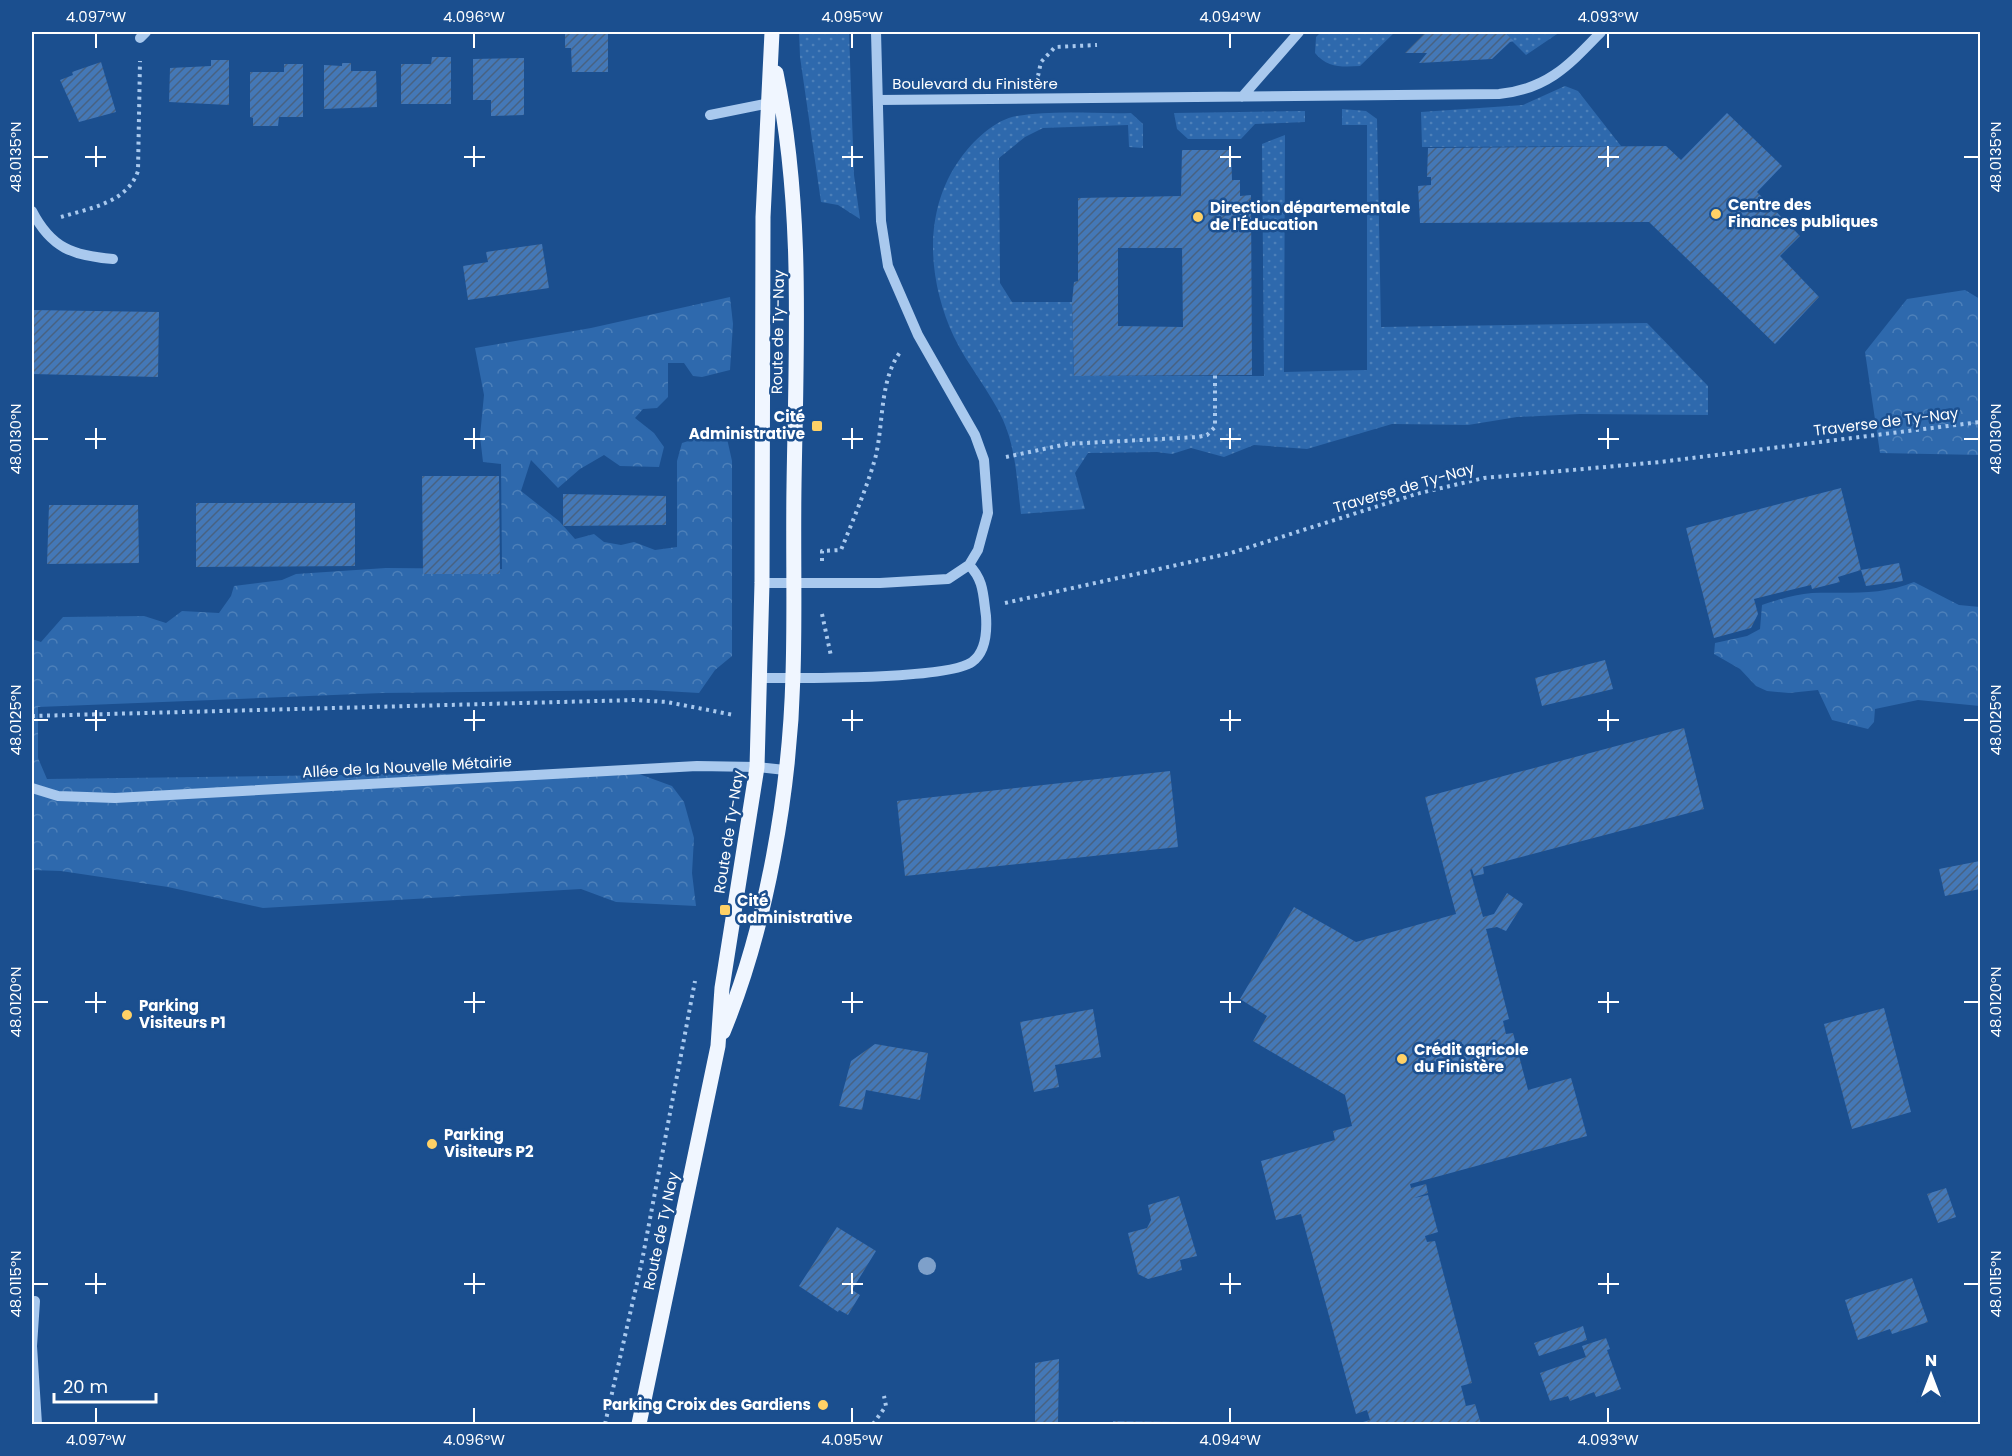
<svg xmlns="http://www.w3.org/2000/svg" width="2012" height="1456" font-family="Poppins,sans-serif">
	<defs>
		<pattern id="green-dots" width="8" height="8" patternUnits="userSpaceOnUse" patternTransform="scale(1.5)"><rect width="8" height="8" fill="#2e69ad"/><path d="M2 2h.1M6 6h.1" fill="none" stroke="#4d80b9" stroke-width="1.8" stroke-linecap="round"/></pattern>
		<pattern id="forest-crowns" width="20" height="18" patternUnits="userSpaceOnUse" patternTransform="scale(1.5)"><rect width="20" height="18" fill="#2e69ad"/><path d="M2 6a3 3 0 1 1 6 0M12 15a3 3 0 1 1 6 0" fill="none" stroke="#4d80b9"/></pattern>
		<pattern id="building-hatch" width="6" height="6" patternUnits="userSpaceOnUse" patternTransform="scale(1.5)"><rect width="6" height="6" fill="#4478b7"/><path d="M-1 1l2-2M0 6l6-6M5 7l2-2" fill="none" stroke="#486282"/></pattern>
	</defs>
	<rect width="100%" height="100%" fill="#1b4f8f"/>
	<path fill="url(#green-dots)" d="M799 32H849L854 175 860 219 838 205 821 202 800 57Z
		M1321 32H1395L1360 66C1342 67 1327 68 1315 53L1316 37Z
		M1503 32H1560L1526 55Z
		M1565 86 1578 91 1621 146 1422 147 1421 112 1523 105Z
		M1342 109 1366 111 1377 119 1381 327 1647 323 1708 386V415L1580 414 1517 417 1468 425 1392 424 1307 449 1254 445 1224 457 1191 448 1172 454 1157 452 1088 453 1075 473 1085 509 1021 514C1017 482 1016 449 1003 420 990 391 968 366 954 337 928 281 922 212 960 159 972 142 995 119 1017 116 1053 110 1094 114 1131 113L1143 124V148L1129 147 1128 125 1043 128 1025 137 999 158 1000 283 1012 302H1072L1074 376H1264L1262 144 1285 135 1284 372 1367 370V125H1342Z
		M1305 111V122L1255 124 1241 139H1188L1177 129 1174 113Z"/>
	<path fill="url(#forest-crowns)" d="M1965 290 1980 299V455L1880 453 1865 352 1907 299Z
		M730 297 733 324 730 370 702 377 693 376 684 363H668V397L657 408 643 409 635 418 654 433 664 447 659 467 620 466 604 455 580 469 558 488 531 460 521 491 559 521 575 539 594 534 604 542 621 545 634 542 655 550 677 547V461L682 443 707 435 726 434 732 461V656L715 670 699 693 648 690 382 693 38 707V758L47 779 631 771 672 786 684 802 694 838 692 873 696 906 616 902 581 889 263 908 168 887 61 871 32 870V639L41 642 63 617 144 616 166 623 182 611 219 613 231 596 234 586 282 580 296 574 386 568 502 569 501 464 483 462 480 436 484 395 475 348 591 328Z
		M1914 582 1959 605 1980 607V706L1918 700 1875 709 1874 722 1868 729 1832 720 1818 690 1789 693 1767 691 1756 686 1740 669 1714 654 1715 643 1747 636 1760 629 1762 605C1777 600 1796 594 1812 593 1847 592 1881 596 1914 582Z"/>
	<path fill="url(#building-hatch)" fill-rule="evenodd" d="M565 32H608V72H572L571 48H565Z
		M1426 32H1504L1514 41 1510 42 1492 59 1419 63 1427 53H1405Z
		M432 57H451V104H401V64H431Z
		M524 58V115L491 116V100H473V59Z
		M211 60H229V105L169 102 170 68 211 66Z
		M101 62 116 112 79 122 60 80 73 75 72 72Z
		M342 63H351V71H376L377 107 324 109V65L342 66Z
		M284 64H303V117H279L278 126H253V118L250 117V72H284Z
		M1727 113 1782 166 1757 192 1800 236 1780 256 1819 297 1775 344 1649 222 1420 223 1418 186 1431 185V177H1427L1428 148 1666 146 1681 160Z
		M1182 150H1231L1232 180H1240V196L1251 195 1252 375 1074 376 1072 302 1074 282 1078 281V198L1181 196ZM1118 248H1182L1183 327 1118 326Z
		M542 244 549 288 468 300 463 266 488 262 486 252Z
		M32 310 159 312 158 377 32 374Z
		M422 476H499L500 574H423Z
		M1841 488 1861 570 1838 577 1840 582 1812 589 1811 585 1754 599 1758 614 1751 628 1714 638 1686 528Z
		M563 494 666 496V525L563 526Z
		M196 503H355V566L196 567Z
		M49 505H138L139 563 47 564Z
		M1899 563 1903 581 1866 586 1861 570Z
		M1605 660 1613 689 1542 706 1535 678Z
		M1684 728 1704 809 1483 867 1484 874 1474 876 1472 869 1470 870 1483 917 1494 914 1507 893 1523 904 1506 931 1497 927 1486 929 1509 1019 1503 1021 1506 1034 1513 1033 1528 1090 1571 1078 1587 1136 1410 1184 1411 1188 1426 1184 1428 1193 1414 1198 1428 1195 1438 1232 1425 1236 1427 1242 1435 1241 1472 1383 1461 1386 1466 1406 1475 1404 1481 1424H1356L1370 1420 1367 1410 1356 1414 1301 1214 1276 1220 1261 1161 1335 1140 1333 1131 1352 1126 1345 1095 1253 1041 1267 1016 1240 999 1294 907 1356 942 1456 914 1425 797Z
		M1170 771 1178 847 905 876 897 801Z
		M1980 861V889L1945 896 1939 869Z
		M1884 1008 1911 1112 1852 1129 1824 1024Z
		M1093 1009 1101 1057 1055 1065 1059 1087 1034 1092 1020 1022Z
		M875 1044 928 1053 920 1100 866 1090 862 1110 839 1106 851 1061Z
		M1946 1188 1956 1217 1938 1223 1927 1194Z
		M1179 1196 1197 1256 1180 1260 1182 1270 1148 1279 1138 1274 1128 1233 1147 1228 1151 1220 1148 1205Z
		M837 1227 876 1251 852 1290 860 1295 848 1315 839 1310 838 1312 799 1286Z
		M1912 1278 1928 1322 1892 1334 1890 1329 1858 1340 1845 1300Z
		M1583 1326 1587 1340 1539 1356 1534 1343Z
		M1606 1338 1610 1349 1607 1350 1621 1389 1596 1397 1594 1392 1570 1401 1568 1396 1550 1401 1540 1373 1586 1357 1582 1346Z
		M1059 1359 1058 1424H1035V1363Z
		M1113 1421 1184 1422V1424H1113Z"/>
	<g fill="none" stroke-linecap="round" stroke-linejoin="round">
		<path stroke="#a9c9ee" stroke-width="4" stroke-dasharray="3 4.5" stroke-linecap="butt" d="M1038 76 1041 62 1055 47 1097 45
			M61 217C90 208 127 203 138 171L140 61
			M1006 457 1067 444 1198 437 1207 435 1215 427V375
			M822 561V551L841 550C853 520 866 490 875 459 884 425 879 379 901 351
			M1005 603 1231 553 1416 494 1484 478 1660 462 1980 422
			M822 614 831 656
			M32 716 636 700 667 702 734 715
			M605 1424 642 1261 695 981
			M873 1424 886 1406 884 1396"/>
		<path stroke="#a9c9ee" stroke-width="10" d="M140 38 146 32
			M1242 97 1299 32
			M878 100 1499 94C1548 89 1569 65 1601 32
			M710 115 774 102
			M32 211C51 248 73 256 113 259
			M762 583H880L948 579 969 565 978 550 988 513 984 460 975 435 918 335 888 266 881 221 876 32
			M761 678C798 678 946 680 972 662 986 652 987 631 986 616 983 595 984 580 969 565
			M32 788 58 796 115 798 697 766 757 767 785 770
			M35 1301 32 1346 37 1424"/>
		<path stroke="#f0f6ff" stroke-width="15" d="M723 1032C767 926 790 790 793 675 795 612 793 549 794 486 796 348 804 209 776 73
			M639 1424 718 1046 722 988 757 767 762 583 763 217 772 32"/>
	</g>
	<circle fill="#7ea0ca" cx="927" cy="1266" r="9"/>
	<path fill="none" stroke="#fff" stroke-width="2" d="M96 33V48M474 33V48M852 33V48M1230 33V48M1608 33V48M96 146V167M474 146V167M852 146V167M1230 146V167M1608 146V167M33 157H48M85 157H106M464 157H485M842 157H863M1220 157H1241M1598 157H1619M1964 157H1979M96 428V449M474 428V449M852 428V449M1230 428V449M1608 428V449M33 439H48M85 439H106M464 439H485M842 439H863M1220 439H1241M1598 439H1619M1964 439H1979M96 710V731M474 710V731M852 710V731M1230 710V731M1608 710V731M33 720H48M85 720H106M464 720H485M842 720H863M1220 720H1241M1598 720H1619M1964 720H1979M96 992V1013M474 992V1013M852 992V1013M1230 992V1013M1608 992V1013M33 1002H48M85 1002H106M464 1002H485M842 1002H863M1220 1002H1241M1598 1002H1619M1964 1002H1979M96 1273V1294M474 1273V1294M852 1273V1294M1230 1273V1294M1608 1273V1294M33 1284H48M85 1284H106M464 1284H485M842 1284H863M1220 1284H1241M1598 1284H1619M1964 1284H1979M96 1408V1423M474 1408V1423M852 1408V1423M1230 1408V1423M1608 1408V1423"/>
	<g fill="#ffd166" stroke="#1b4f8f" stroke-width="2">
		<circle cx="1716" cy="214" r="6"/>
		<circle cx="1198" cy="217" r="6"/>
		<rect x="811" y="420" width="12" height="12" rx="3"/>
		<rect x="719" y="904" width="12" height="12" rx="3"/>
		<circle cx="127" cy="1015" r="6"/>
		<circle cx="1402" cy="1059" r="6"/>
		<circle cx="432" cy="1144" r="6"/>
		<circle cx="823" cy="1405" r="6"/>
	</g>
	<g text-anchor="middle" stroke-width="5" stroke-linejoin="round" paint-order="stroke">
		<g font-size="15" fill="#fff" stroke="#1b4f8f">
			<text x="975" y="89">Boulevard du Finistère</text>
			<text transform="translate(778 332) rotate(-89)" y="5">Route de Ty-Nay</text>
			<text transform="translate(1886 422) rotate(-7)" y="5">Traverse de Ty-Nay</text>
			<text transform="translate(1404 488) rotate(-16)" y="5">Traverse de Ty-Nay</text>
			<text transform="translate(407 767) rotate(-3)" y="5">Allée de la Nouvelle Métairie</text>
			<text transform="translate(729 832) rotate(-81)" y="5">Route de Ty-Nay</text>
			<text transform="translate(661 1231) rotate(-78)" y="5">Route de Ty Nay</text>
		</g>
		<g font-size="15" font-weight="bold" fill="#fff" stroke="#1b4f8f" text-anchor="start">
			<text x="1728" y="210">Centre des<tspan x="1728" dy="17">Finances publiques</tspan></text>
			<text x="1210" y="213">Direction départementale<tspan x="1210" dy="17">de l'Éducation</tspan></text>
			<text x="805" y="422" text-anchor="end">Cité<tspan x="805" dy="17">Administrative</tspan></text>
			<text x="737" y="906">Cité<tspan x="737" dy="17">administrative</tspan></text>
			<text x="139" y="1011">Parking<tspan x="139" dy="17">Visiteurs P1</tspan></text>
			<text x="1414" y="1055">Crédit agricole<tspan x="1414" dy="17">du Finistère</tspan></text>
			<text x="444" y="1140">Parking<tspan x="444" dy="17">Visiteurs P2</tspan></text>
			<text x="811" y="1410" text-anchor="end">Parking Croix des Gardiens</text>
		</g>
	</g>
	<rect width="2012" height="1456" fill="none" stroke="#1b4f8f" stroke-width="66"/>
	<g transform="translate(1931 1375)" stroke="#1b4f8f" stroke-width="4.5" paint-order="stroke">
	<path d="M0-4.5L10 22L0 15L-10 22Z" fill="#ffffff"/>
	<text y="-9" font-size="16" font-weight="bold" text-anchor="middle" fill="#ffffff">N</text>
	</g>
	<path d="M54 1393v9h102v-9" fill="none" stroke="#ffffff" stroke-width="3"/>
	<text x="63" y="1393" font-size="18" fill="#ffffff" stroke="#1b4f8f" stroke-width="4.5" paint-order="stroke">20 m</text>
	<rect x="33" y="33" width="1946" height="1390" fill="none" stroke="#fff" stroke-width="2"/>
	<g font-size="15" text-anchor="middle" fill="#fff">
		<text x="96" y="22">4.097°W</text>
		<text x="474" y="22">4.096°W</text>
		<text x="852" y="22">4.095°W</text>
		<text x="1230" y="22">4.094°W</text>
		<text x="1608" y="22">4.093°W</text>
		<text transform="translate(16 157) rotate(-90)" y="5">48.0135°N</text>
		<text transform="translate(1996 157) rotate(-90)" y="5">48.0135°N</text>
		<text transform="translate(16 439) rotate(-90)" y="5">48.0130°N</text>
		<text transform="translate(1996 439) rotate(-90)" y="5">48.0130°N</text>
		<text transform="translate(16 720) rotate(-90)" y="5">48.0125°N</text>
		<text transform="translate(1996 720) rotate(-90)" y="5">48.0125°N</text>
		<text transform="translate(16 1002) rotate(-90)" y="5">48.0120°N</text>
		<text transform="translate(1996 1002) rotate(-90)" y="5">48.0120°N</text>
		<text transform="translate(16 1284) rotate(-90)" y="5">48.0115°N</text>
		<text transform="translate(1996 1284) rotate(-90)" y="5">48.0115°N</text>
		<text x="96" y="1445">4.097°W</text>
		<text x="474" y="1445">4.096°W</text>
		<text x="852" y="1445">4.095°W</text>
		<text x="1230" y="1445">4.094°W</text>
		<text x="1608" y="1445">4.093°W</text>
	</g>
</svg>
